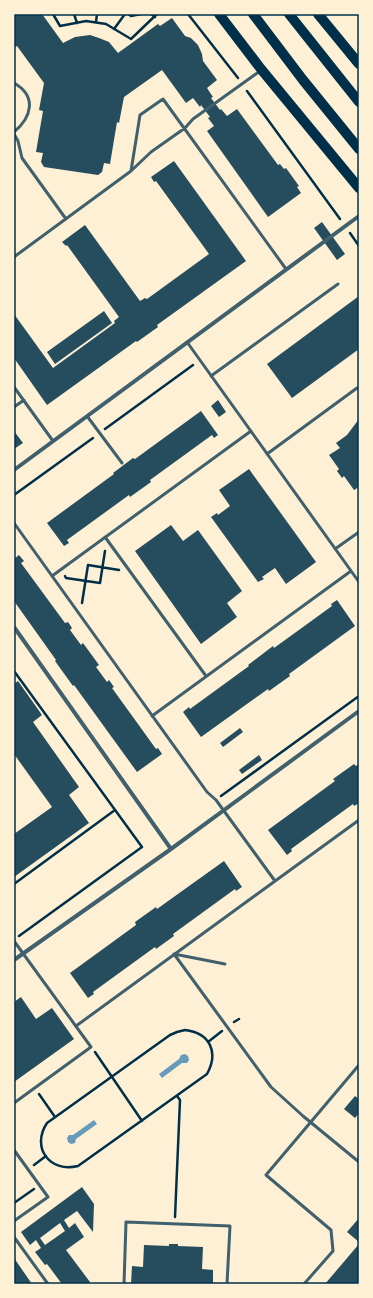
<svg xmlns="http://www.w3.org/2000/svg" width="373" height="1298" font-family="'Nunito Sans',sans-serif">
	<rect width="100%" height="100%" fill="#fdf0d5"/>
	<path fill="#669bbc" d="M185 1054 188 1056 189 1060 187 1063H182L162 1078 159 1074 179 1059 181 1055Z
		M94 1120 97 1124 76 1139 75 1143 71 1144 68 1142 67 1138 69 1135H73Z"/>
	<path fill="#264d5e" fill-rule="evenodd" d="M14 14H42L63 43 75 37 90 35 99 38 109 42 118 53 158 24 160 26 172 18 185 36 191 38 198 45 202 54 203 61 217 80 207 88 213 97 211 98 220 110 221 109 227 116 237 109 278 165 280 164 284 169 286 168 299 186 297 187 301 193 268 217 207 131 214 126 208 118 210 117 201 105 200 107 193 98 186 103 162 70 124 97 119 123 117 122 110 164 104 163 102 172 98 175 44 167 41 162 43 153 36 152 43 111 39 110 44 83 17 46 14 48Z
		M174 161 246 261 157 325 158 327 137 342 136 341 47 405 14 358V314L53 368 115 323 114 321 119 317 67 245 66 246 62 242 85 225 140 301 145 298 147 299 209 254 156 181 154 182 151 177Z
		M322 222 345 254 337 260 314 228Z
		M359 296V349L292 398 267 364Z
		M104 311 112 323 55 364 47 352Z
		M218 400 226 412 219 417 211 406Z
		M201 411 218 435 214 438 212 435 150 480 151 482 130 497 129 495 67 540 69 543 64 546 47 523 114 474 113 473 133 458 135 459Z
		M359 419V487L354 490 344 476 342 478 337 471 339 469 329 455 340 448 336 443 347 435Z
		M14 431 23 443 14 449Z
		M249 469 316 562 286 584 275 568 262 577 264 579 258 582 211 517 217 513 218 515 230 506 219 490Z
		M171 525 183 541 198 530 242 591 227 603 237 617 201 644 135 551Z
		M19 555 24 561 21 563 65 623 68 622 72 628 70 630 81 645 83 643 99 665 96 667 107 682 109 680 114 687 112 688 156 749 158 748 162 754 137 772 74 685 73 686 55 661 56 660 14 601V559Z
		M337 600 355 626 289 674 290 676 269 691 268 689 201 737 183 712 189 707 190 709 249 666 248 665 273 646 274 648 332 606 331 604Z
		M18 681 42 715 33 722 79 787 69 795 89 823 14 877V834L52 807 14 754V684Z
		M240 728 243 732 223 747 220 743Z
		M259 755 262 760 242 774 239 770Z
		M354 764 356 766 359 764V803L354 806 353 804 291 849 292 851 287 855 268 830 335 781 333 779Z
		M224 861 242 887 236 891 235 889 173 934 174 936 156 949 155 947 93 992 94 994 88 998 70 973 136 925 135 922 156 907 157 909Z
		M21 997 36 1019 52 1008 74 1039 14 1082V1002Z
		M355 1096 359 1099V1113L355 1118 344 1109Z
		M82 1187 94 1204 93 1232 77 1211 64 1220 69 1228 75 1223 84 1237 66 1250 90 1282 87 1284H62L47 1264 45 1265 35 1252 41 1248 36 1240 30 1245 21 1232ZM60 1223 65 1231 45 1245 40 1238Z
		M359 1218V1242L347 1232Z
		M169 1244H178V1246L203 1247 202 1269 213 1270V1284H131L132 1266 143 1267 144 1245 169 1246Z
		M359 1244V1284H325Z
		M14 1258 32 1284H14Z"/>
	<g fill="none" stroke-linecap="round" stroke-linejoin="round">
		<path stroke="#003049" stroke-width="2.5" d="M53 14 60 26 86 21 106 24 131 39 157 14
			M74 14 77 23
			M128 14 131 16 141 14
			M151 14 155 17
			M188 14 238 78
			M96 22 97 14
			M114 29 125 14
			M247 91 340 219
			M350 233 359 246
			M105 429 193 365
			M14 495 93 438
			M65 576 66 578 100 583 105 551
			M82 603 88 565 119 570
			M14 671 142 847 19 936
			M221 796 359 696
			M14 884 115 810
			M234 1022 239 1019
			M185 1030C210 1033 219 1052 207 1074L78 1166C49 1173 31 1147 47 1123L170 1035 177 1032Z
			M208 1042 222 1031
			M95 1052 142 1121
			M39 1094 55 1117
			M34 1165 46 1156
			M14 1203 34 1189
			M175 1217 180 1100 177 1096"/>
		<path stroke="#3f606c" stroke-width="3" d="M14 83C37 96 32 117 14 132
			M14 134 18 141 22 158 66 219
			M131 171 140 115 163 99 286 269
			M14 257 131 171 151 152 185 128 193 119 260 71
			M187 342 359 582
			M211 376 338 284
			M14 387 53 441
			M14 407 24 400
			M87 416 122 463
			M267 454 357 388
			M14 523 207 792 216 800 275 881
			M105 537 206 676
			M335 549 359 532
			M52 576 251 431
			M152 716 351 571
			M14 941 91 1047 14 1103
			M174 954 271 1087 303 1116 359 1162
			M174 954 225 964
			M76 1026 359 820
			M14 1150 48 1197 14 1221
			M14 1237 48 1284
			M124 1284 126 1222 230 1226 227 1284
			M304 1284 333 1251 331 1230 266 1175 359 1065"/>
		<path stroke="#3f606c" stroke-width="4" d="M14 470 359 216
			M14 627 171 849
			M14 960 171 849 359 711"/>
		<path stroke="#003049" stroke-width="10" d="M219 14 261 69 359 188
			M253 14 303 80 359 149
			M289 14 359 102
			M318 14 359 64"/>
	</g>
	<rect width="373" height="1298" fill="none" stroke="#fdf0d5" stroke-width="30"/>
	<rect x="15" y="15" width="343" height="1268" fill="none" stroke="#003049" stroke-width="1.5"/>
</svg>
